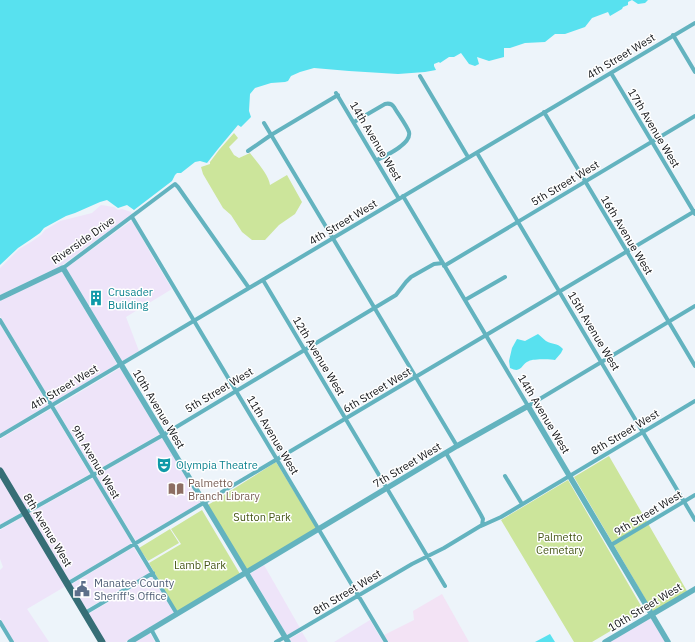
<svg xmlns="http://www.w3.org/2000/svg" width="695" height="642" font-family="'IBM Plex Sans',sans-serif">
	<rect width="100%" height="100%" fill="#edf4fa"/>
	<path fill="#eee4f9" d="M101 205 114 207 118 210 122 209 131 212 132 214 61 266 0 295V268L19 249 31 242 41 235 45 230 60 221 92 213Z
		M132 220 152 256 172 289 126 317 139 351 121 362 65 269Z
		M62 271 117 364 52 403 0 316V301Z
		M0 324 48 405 0 434Z
		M120 368 160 434 94 472 55 407Z
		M51 409 90 474 26 510 0 467V439Z
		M162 438 201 502 136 541 96 476Z
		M0 475 22 512 0 525Z
		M93 478 132 543 68 581 28 514Z
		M24 516 66 586 27 609 49 642H14L0 618V570L3 567 0 559V530Z
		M134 547 136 550H135L150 573 85 610 70 585Z
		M264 565 300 628 287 635 250 574Z
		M152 577 174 613 125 642H104L88 614Z
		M651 618 666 642H610Z
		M370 620 383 642H334Z
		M302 632 308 642H291L289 639Z
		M150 633 155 642H134Z"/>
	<path fill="#f3e3f5" d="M442 594 469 642H388L384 635 414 620 413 611Z"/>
	<path fill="#cce59b" d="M234 133 238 138 229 147 234 155 239 158 250 153C256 161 269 175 270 185L287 175 302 202 295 214 279 225 265 240H252L242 232 231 215 223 208 203 174 201 167 210 164V162L219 150Z
		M609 456 687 591 653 612 574 477Z
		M276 462 317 529 247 571 208 505Z
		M568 480 644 611 592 642H574L501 520Z
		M202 510 240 574 177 612 149 563 181 544 171 529Z
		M170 529 179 543 148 561 139 548Z"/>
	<path fill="#58e1ef" d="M0 0H648L645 3 638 4 632 0 628 2V5L623 7 622 9 610 16 608 12 592 18 585 27 565 34H555L545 42 525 43 510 48H504V57L489 61 477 57 479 64 475 66 469 64 461 53 454 57H449L440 63 439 62 434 64V66L436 70 425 72 398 74 349 71 314 68 300 72 291 76 288 81 285 82 271 83 255 88 250 94 249 111 251 117 241 127 238 125 218 149 207 163 200 161 195 162 181 173H177L175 175 172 181 134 210 127 205 118 208 107 200 100 202 75 213 66 216 44 228 40 233 30 240 18 248 0 265Z
		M538 334C541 336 543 339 546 341 553 345 556 342 563 349L561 353 555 360C551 359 532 359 529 361 521 364 522 374 510 368L509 361 512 348 517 339 525 341Z
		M550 634 555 642H535Z"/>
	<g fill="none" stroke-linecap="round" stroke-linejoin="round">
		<path stroke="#63b3bf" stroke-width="4" d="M673 35 695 72
			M611 73 695 214
			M420 76 468 157
			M336 93 399 199
			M544 112 695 366
			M354 122 385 104C389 103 392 104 394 107 398 114 407 126 409 132 412 144 385 156 377 160
			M264 123 457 446
			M248 151 271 135 338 95
			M477 153 695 520
			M403 196 528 406 695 306
			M132 217 386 642
			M444 266 695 116
			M63 268 175 184 178 187 249 288
			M263 280 445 586
			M465 300 505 277
			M0 320 177 614
			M0 436 695 23
			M505 476 522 504
			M481 526 501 517 695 401
			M0 527 93 475 163 435 396 295 406 282 411 277 434 264 443 263
			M611 545 695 495
			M67 584 695 211
			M85 613 153 573
			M0 622 12 642
			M151 629 158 642
			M286 638 412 564 444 548 482 525 483 519 481 515 446 453
			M276 642 285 637"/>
		<path stroke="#63b3bf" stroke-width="5.5" d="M0 298 63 268 288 642
			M130 642 457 446 528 406 668 642
			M605 642 695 589"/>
		<path stroke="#366e76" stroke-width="7" d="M0 471 102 642"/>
	</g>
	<defs>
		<symbol id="building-bare" viewBox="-9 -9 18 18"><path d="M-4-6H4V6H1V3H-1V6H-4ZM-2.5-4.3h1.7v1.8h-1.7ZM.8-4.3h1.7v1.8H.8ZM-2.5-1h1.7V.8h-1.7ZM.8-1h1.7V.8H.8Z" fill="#0f9aa8" stroke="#fff" stroke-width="2.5" paint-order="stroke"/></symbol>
		<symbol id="theatre-bare" viewBox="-9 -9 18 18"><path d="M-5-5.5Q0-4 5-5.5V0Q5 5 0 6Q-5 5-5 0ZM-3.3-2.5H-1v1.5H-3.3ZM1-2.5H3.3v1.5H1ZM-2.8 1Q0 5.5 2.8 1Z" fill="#0f9aa8" stroke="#fff" stroke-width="2.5" paint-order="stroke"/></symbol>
		<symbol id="library-bare" viewBox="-9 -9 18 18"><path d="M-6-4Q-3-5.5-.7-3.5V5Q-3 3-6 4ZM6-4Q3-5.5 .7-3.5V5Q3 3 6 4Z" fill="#8d6e63" stroke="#fff" stroke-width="2.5" paint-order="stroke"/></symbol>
		<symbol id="civic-bare" viewBox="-9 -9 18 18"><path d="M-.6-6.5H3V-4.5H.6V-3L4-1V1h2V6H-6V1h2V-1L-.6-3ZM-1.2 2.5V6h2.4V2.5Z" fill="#5c6f8a" stroke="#fff" stroke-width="2.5" paint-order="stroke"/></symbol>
	</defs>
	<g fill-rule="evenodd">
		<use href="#building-bare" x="85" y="287" width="22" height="22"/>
		<use href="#theatre-bare" x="153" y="454" width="22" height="22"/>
		<use href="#library-bare" x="165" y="478" width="22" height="22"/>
		<use href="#civic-bare" x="71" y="578" width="22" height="22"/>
	</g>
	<g text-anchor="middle" stroke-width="3" stroke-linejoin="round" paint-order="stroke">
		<g font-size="11" fill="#121417" stroke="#fff">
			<text transform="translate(621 56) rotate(-31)" y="4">4th Street West</text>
			<text transform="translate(654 128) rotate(59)" y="4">17th Avenue West</text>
			<text transform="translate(376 141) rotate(59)" y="4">14th Avenue West</text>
			<text transform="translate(565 183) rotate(-31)" y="4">5th Street West</text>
			<text transform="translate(343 222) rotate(-31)" y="4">4th Street West</text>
			<text transform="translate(627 235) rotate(59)" y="4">16th Avenue West</text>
			<text transform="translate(83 240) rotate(-35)" y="4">Riverside Drive</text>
			<text transform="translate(594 331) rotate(59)" y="4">15th Avenue West</text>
			<text transform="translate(319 356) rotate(59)" y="4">12th Avenue West</text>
			<text transform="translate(64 387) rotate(-31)" y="4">4th Street West</text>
			<text transform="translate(219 390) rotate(-31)" y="4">5th Street West</text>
			<text transform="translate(377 390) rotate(-31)" y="4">6th Street West</text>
			<text transform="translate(159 409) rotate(59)" y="4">10th Avenue West</text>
			<text transform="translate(544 414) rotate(59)" y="4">14th Avenue West</text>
			<text transform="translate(625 432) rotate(-31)" y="4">8th Street West</text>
			<text transform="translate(273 435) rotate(59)" y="4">11th Avenue West</text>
			<text transform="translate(96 462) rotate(59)" y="4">9th Avenue West</text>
			<text transform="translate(407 465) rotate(-31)" y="4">7th Street West</text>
			<text transform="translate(648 513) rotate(-31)" y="4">9th Street West</text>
			<text transform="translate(48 530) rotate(59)" y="4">8th Avenue West</text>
			<text transform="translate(347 592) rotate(-31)" y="4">8th Street West</text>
			<text transform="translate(645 607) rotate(-31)" y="4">10th Street West</text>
		</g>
		<g font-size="11" fill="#0d838f" stroke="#fff" text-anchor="start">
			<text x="108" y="296">Crusader<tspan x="108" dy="13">Building</tspan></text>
			<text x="176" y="469">Olympia Theatre</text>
		</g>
		<g font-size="11" fill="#785e54" stroke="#fff" text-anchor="start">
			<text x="188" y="487">Palmetto<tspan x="188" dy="13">Branch Library</tspan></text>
		</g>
		<g font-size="11" fill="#475819" stroke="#fff">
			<text x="262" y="521">Sutton Park</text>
			<text x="560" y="541">Palmetto<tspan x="560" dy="13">Cemetary</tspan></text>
			<text x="200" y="569">Lamb Park</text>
		</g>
		<g font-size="11" fill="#4e5e75" stroke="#fff" text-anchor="start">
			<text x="94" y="587">Manatee County<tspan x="94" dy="13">Sheriff's Office</tspan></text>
		</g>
	</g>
</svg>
